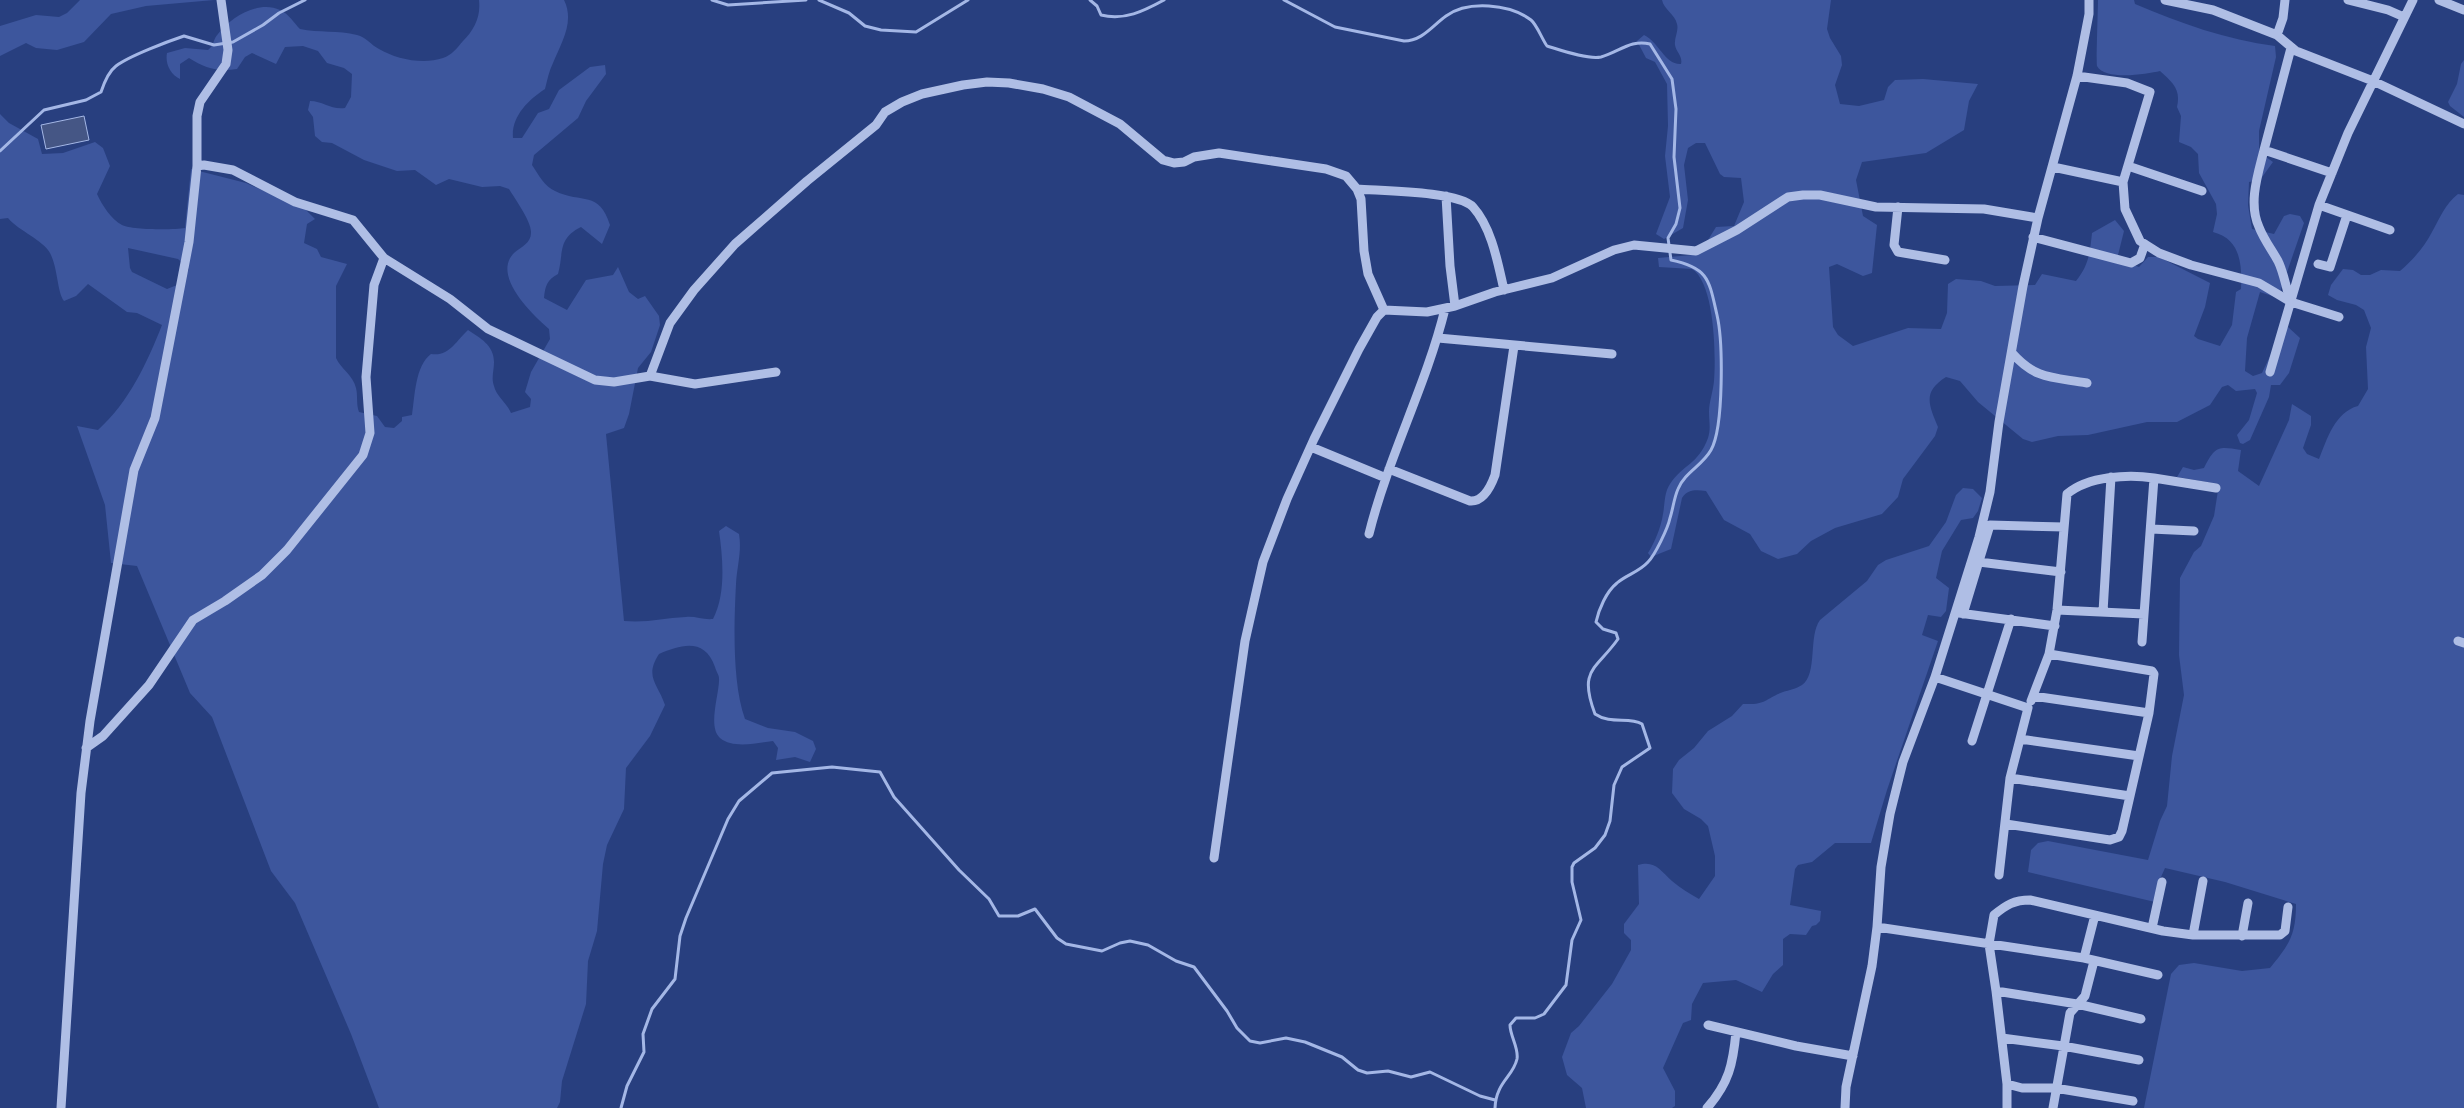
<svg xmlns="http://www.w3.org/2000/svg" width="2464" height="1108" font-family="'PT Sans',sans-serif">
	<rect width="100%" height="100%" fill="#283f7f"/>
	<path fill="#3d569d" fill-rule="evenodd" d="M80 0H214L146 6 111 14 84 42 57 50 36 48 26 43 0 56V26L36 15 59 17 67 13Z
		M479 0H564C575 22 561 43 553 63 549 71 547 81 545 89 528 100 511 117 513 138H522L538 113 549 109 559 90 590 67 605 65 606 74 586 101 578 118 534 155 532 165C538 174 545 187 555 191 582 204 599 190 610 225L602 244 581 227C557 239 564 253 558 274 547 280 545 286 544 298L567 310 586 280 613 275 618 267 629 292 638 299 645 296 659 316 660 325 651 352 638 368 629 414 624 428 606 434 624 621C648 623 663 618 686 617 695 616 703 620 713 619 726 594 723 559 719 531L726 526 739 534C742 551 737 566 736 584 734 623 732 683 745 719L768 728 795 732 813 741 816 749 810 762 795 757 776 760 778 748 773 741C757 743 733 749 720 738 707 727 720 692 719 678 719 675 716 671 715 667 705 638 682 644 659 654 644 677 658 684 665 705L650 736 626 768 624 809 607 845 603 864 597 931 588 961 586 1004 562 1081 560 1102 557 1108H379L351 1034 295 903 271 871 212 717 190 693 137 566 111 563 105 505 77 426 98 430C129 402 147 363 162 325L137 313 127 312 88 284 76 296 64 301C57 292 58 268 50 253 43 240 19 231 8 218L0 219V114L9 123 38 139 42 154 63 153 95 142 103 148 110 166 97 194C102 205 111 219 122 225 131 230 174 230 185 228L191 169 246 183 305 209 315 219 307 224 304 243 317 249 321 257 347 264 336 286V358C341 369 353 375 356 388 358 396 356 404 359 412L377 416 385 427 394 428 402 421V417L412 415C415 396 415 366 431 354 449 357 456 341 468 330 480 338 494 345 494 362 494 371 491 378 494 386 496 396 507 403 511 413L530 407 531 399 525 392 531 372 550 339 549 329C534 316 491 276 514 253 521 247 531 243 531 233 532 222 515 199 509 189L500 186 482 187 449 179 436 185 415 170 397 171 364 160 332 143 322 142 315 136 313 117 308 110 310 101C323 101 331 110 345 108L351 97 352 74 344 68 327 63 318 51 303 46 285 47 276 64 252 53 245 57 237 69C217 72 205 68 189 58L180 64V79C170 74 165 63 167 53L185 48 208 50C214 46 213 39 218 34 231 17 259 0 280 10 289 14 294 23 300 29 319 33 338 30 357 35 366 37 371 45 379 49 396 59 423 65 443 58 452 55 457 48 463 41 474 30 481 17 479 0ZM128 248 178 259 189 269 182 283 167 289 132 272 130 268Z
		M1662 0H1831L1827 29 1830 38 1841 56 1842 65 1835 85 1840 104 1859 106 1884 100 1888 87 1895 80 1923 79 1978 84 1969 101 1964 130 1926 153 1862 162 1856 180 1863 216 1877 225 1872 273 1863 276 1837 264 1829 267 1833 327 1838 335 1853 346 1908 328 1941 329 1947 313 1948 284 1956 279 1981 281 1995 286 2035 285 2042 274 2076 281C2089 265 2090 252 2092 233L2115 220 2124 231 2118 255 2120 260 2139 267 2148 257H2159L2210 283 2205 307 2194 336 2198 339 2220 346 2232 325 2236 292 2241 289C2242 265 2241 239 2213 232L2217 214 2216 204 2199 173 2198 154 2191 147 2179 142 2181 116 2177 107C2181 89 2173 83 2160 71 2147 74 2105 81 2097 66 2096 63 2098 9 2098 0H2134L2135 4C2180 23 2227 40 2275 46L2276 57 2259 131V152L2273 162 2260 180 2249 182 2248 205 2252 229 2274 234 2284 216 2290 214 2300 216 2304 223 2278 298 2260 292 2247 338 2245 371 2253 376 2262 373 2281 333 2288 327 2300 338 2289 373 2280 385H2271L2269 397 2250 440 2243 444 2240 443 2237 435 2249 420 2257 393 2255 389 2236 391 2228 385 2222 387 2210 405 2177 422H2147L2088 435 2058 436 2032 442 2023 439 1978 402 1960 381 1946 377C1922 392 1929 405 1938 427L1935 436 1903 479 1898 497 1882 514 1835 528 1811 541 1797 554 1778 559 1761 551 1750 534 1724 520 1706 491C1696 490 1688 489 1682 498L1671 549 1651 557 1648 553C1655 542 1661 527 1663 514 1665 504 1664 493 1670 484 1683 464 1698 465 1708 438 1711 429 1709 421 1709 412 1709 402 1713 392 1714 381 1716 357 1715 283 1692 269L1659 267 1658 258 1692 255 1708 240 1716 227 1734 226 1744 202 1741 178 1724 177 1720 174 1705 143H1696L1688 148 1684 165 1688 200 1683 228 1664 239 1656 234 1670 197 1665 156 1668 126 1667 84 1655 62 1646 58 1637 41 1644 35C1659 42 1665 65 1681 64 1683 56 1676 52 1675 45 1674 38 1679 31 1677 24 1675 14 1664 10 1662 0Z
		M2464 60V117L2450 106 2448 102 2457 84 2461 64Z
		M2458 194 2464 195V1108H2144L2171 974 2179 965 2194 963 2242 971 2270 968C2289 945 2296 935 2296 904L2225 882 2165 868 2157 886 2155 902 2028 872 2031 850 2038 843 2048 841 2148 860 2160 821 2167 806 2172 756 2184 695 2179 655 2180 578 2194 552 2201 546 2214 516 2219 484 2177 477 2183 467 2194 470 2204 468C2215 446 2218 446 2241 450L2238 471 2259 486 2289 420 2292 404 2311 416V425L2303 448 2307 454 2319 459C2327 439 2335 412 2358 406L2368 389 2366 347 2371 328 2364 310 2356 305 2337 300 2328 295 2331 285 2343 269 2353 270 2361 275H2370L2381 270 2400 271C2412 261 2425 246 2432 232 2440 218 2445 204 2458 194Z
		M1963 488 1973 489 1982 498 1978 511 1973 518 1961 520 1942 551 1936 578 1949 588 1946 611 1941 617 1928 615 1922 635 1938 641 1887 790 1871 843H1835L1812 862 1798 865 1795 869 1790 905 1821 911 1820 921 1816 925 1812 926 1806 935 1790 934 1783 939V965L1773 974 1762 992 1736 980 1703 983 1692 1004 1691 1020 1683 1023 1663 1068 1675 1091V1106L1672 1108H1586L1582 1088 1567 1075 1562 1057 1571 1033 1579 1026 1612 984 1631 950V940L1624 933V924L1639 904 1638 865C1655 860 1660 870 1672 881 1680 888 1690 894 1699 899L1715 876V856L1708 826 1701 819 1684 809 1672 793 1673 769 1679 760 1694 748 1708 731 1732 716 1743 704C1767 705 1764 699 1783 692 1789 690 1796 689 1802 685 1818 674 1808 636 1820 620L1867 581 1878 565 1886 560 1929 546 1946 522 1956 495Z"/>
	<path fill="#455685" stroke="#a4b7e6" d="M84 116 89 140 46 149 41 125Z"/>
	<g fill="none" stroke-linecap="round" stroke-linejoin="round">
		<path stroke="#a4b7e6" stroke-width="3" d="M712 0 728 5 806 0
			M819 0 849 13 865 26 881 30 916 32 968 0
			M1090 0 1097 6 1101 15C1124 21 1144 11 1164 0
			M1284 0 1335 27 1404 41C1422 41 1432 26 1446 16 1468 0 1510 4 1531 20 1537 25 1542 39 1547 46 1560 50 1588 60 1601 57 1619 52 1631 39 1650 44L1672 79 1676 109 1674 157 1680 208 1676 224 1668 238 1671 260C1709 268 1709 280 1717 315 1723 341 1724 427 1711 450 1702 466 1685 472 1678 489 1674 498 1673 509 1670 518 1668 528 1655 555 1648 562 1639 572 1626 575 1617 583 1606 592 1599 609 1596 622L1603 629 1616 633 1618 639C1596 670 1578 669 1595 714 1611 725 1629 716 1642 724L1650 748 1622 767 1614 785 1610 821 1605 835 1595 848 1574 863 1572 867V882L1581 920 1572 940 1566 985 1544 1014 1535 1018H1516L1510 1025C1510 1036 1519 1048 1517 1059 1513 1077 1496 1082 1495 1108
			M0 151 44 110 86 100 101 92C104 83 108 72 116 66 129 56 169 41 184 36L214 45 233 42 263 25 279 13 305 0
			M621 1108 627 1086 644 1052 643 1034 652 1009 675 979 680 936 686 918 728 819 739 801 772 773 832 767 880 772 894 797 959 870 989 899 999 916H1018L1035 909 1057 938 1066 944 1102 951 1120 943 1130 941 1148 945 1176 961 1194 967 1227 1011 1237 1028 1250 1041 1260 1043 1286 1038 1305 1042 1342 1057 1358 1070 1367 1073 1388 1071 1411 1077 1430 1072 1480 1096 1495 1100"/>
		<path stroke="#afbee5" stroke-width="9" d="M2165 0 2213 10 2277 35 2296 51 2373 81 2464 124
			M2348 0 2388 10 2404 17
			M2439 0 2464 10
			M2277 35 2283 18 2285 0
			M2291 48 2264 150 2332 173
			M2077 76 2127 83 2150 92 2123 182 2125 209 2140 241 2159 253 2191 265 2259 283 2291 302 2339 317
			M2264 150C2258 174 2248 203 2259 227 2264 240 2272 250 2278 261 2284 273 2286 289 2291 302
			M197 166V116L200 102 226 64 228 50 221 0
			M2128 166 2202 191
			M2053 167 2123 182
			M1357 189C1381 191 1458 191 1473 207 1492 228 1498 264 1504 290
			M1446 196 1450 266 1455 306
			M2319 205 2390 230
			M1898 207 1894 245 1898 252 1945 260
			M2033 237 2131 263 2140 258 2145 244
			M2318 264 2330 267 2347 215
			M1438 338 1612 354
			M2012 353C2036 380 2053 377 2087 383
			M2270 372 2319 205 2348 133 2413 0
			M650 376 695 384 776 372
			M1311 447 1386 478
			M1389 469 1470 501C1483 502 1491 486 1495 475L1514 346
			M2151 529 2194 531
			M1369 534C1388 457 1426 386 1445 309
			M1979 562 2061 572
			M2057 610 2144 614
			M2103 612 2111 477
			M1959 613 2055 626
			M1963 614 1990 525 2064 527
			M2458 641 2464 643
			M2142 642 2154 478 2216 488
			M1935 677 2028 708 2010 778 1999 875
			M2033 696 2149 713
			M2031 701 2049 654
			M2020 739 2139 756
			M1972 741 2011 619
			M86 748 103 736 149 685 193 620 225 601 262 575 287 550 363 455 370 433 366 377 374 285 384 258
			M2010 778 2130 796
			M2006 824 2110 840 2119 837 2122 831 2149 713 2154 674 2152 671 2049 654 2057 610 2067 494C2088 476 2129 474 2154 478
			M1214 858 1245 641 1263 562 1287 499 1314 439 1359 349 1377 317 1384 310
			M1877 927 2084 958 2158 975
			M2152 928 2162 882
			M2193 935 2203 881
			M2242 936 2248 903
			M2084 958 2095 915
			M1996 991 2007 1084V1108
			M2141 1019 2077 1004 1996 991 1989 944 1994 915C2006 905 2014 900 2030 900L2163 931 2193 935H2280L2285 931 2288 907
			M1708 1025 1796 1046 1853 1056
			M2002 1038 2063 1046 2139 1060
			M2007 1084 2022 1088H2055L2133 1101
			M61 1108 81 793 90 721 134 470 155 418 189 242 197 166 204 165 233 170 295 202 353 220 384 258 450 299 488 329 595 380 614 382 650 376 670 323 694 290 735 244 807 181 876 125 885 112 902 102 922 94 963 85 987 82 1009 83 1043 89 1069 97 1120 124 1163 160 1174 163 1184 162 1194 157 1219 153 1326 169 1346 176 1357 189 1361 199 1364 251 1368 274 1384 310 1427 312 1455 306 1495 292 1552 278 1614 250 1634 245 1696 251 1737 230 1788 197 1803 195H1820L1876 207 1984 209 2038 218
			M1707 1108C1729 1083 1733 1064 1736 1032
			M1845 1108 1846 1087 1872 966 1877 927 1881 867 1890 814 1903 762 1935 677 1979 537 1990 492 1999 422 2023 286 2038 218 2077 76 2089 14V0
			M2053 1108 2070 1013 2085 996 2094 961"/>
	</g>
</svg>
